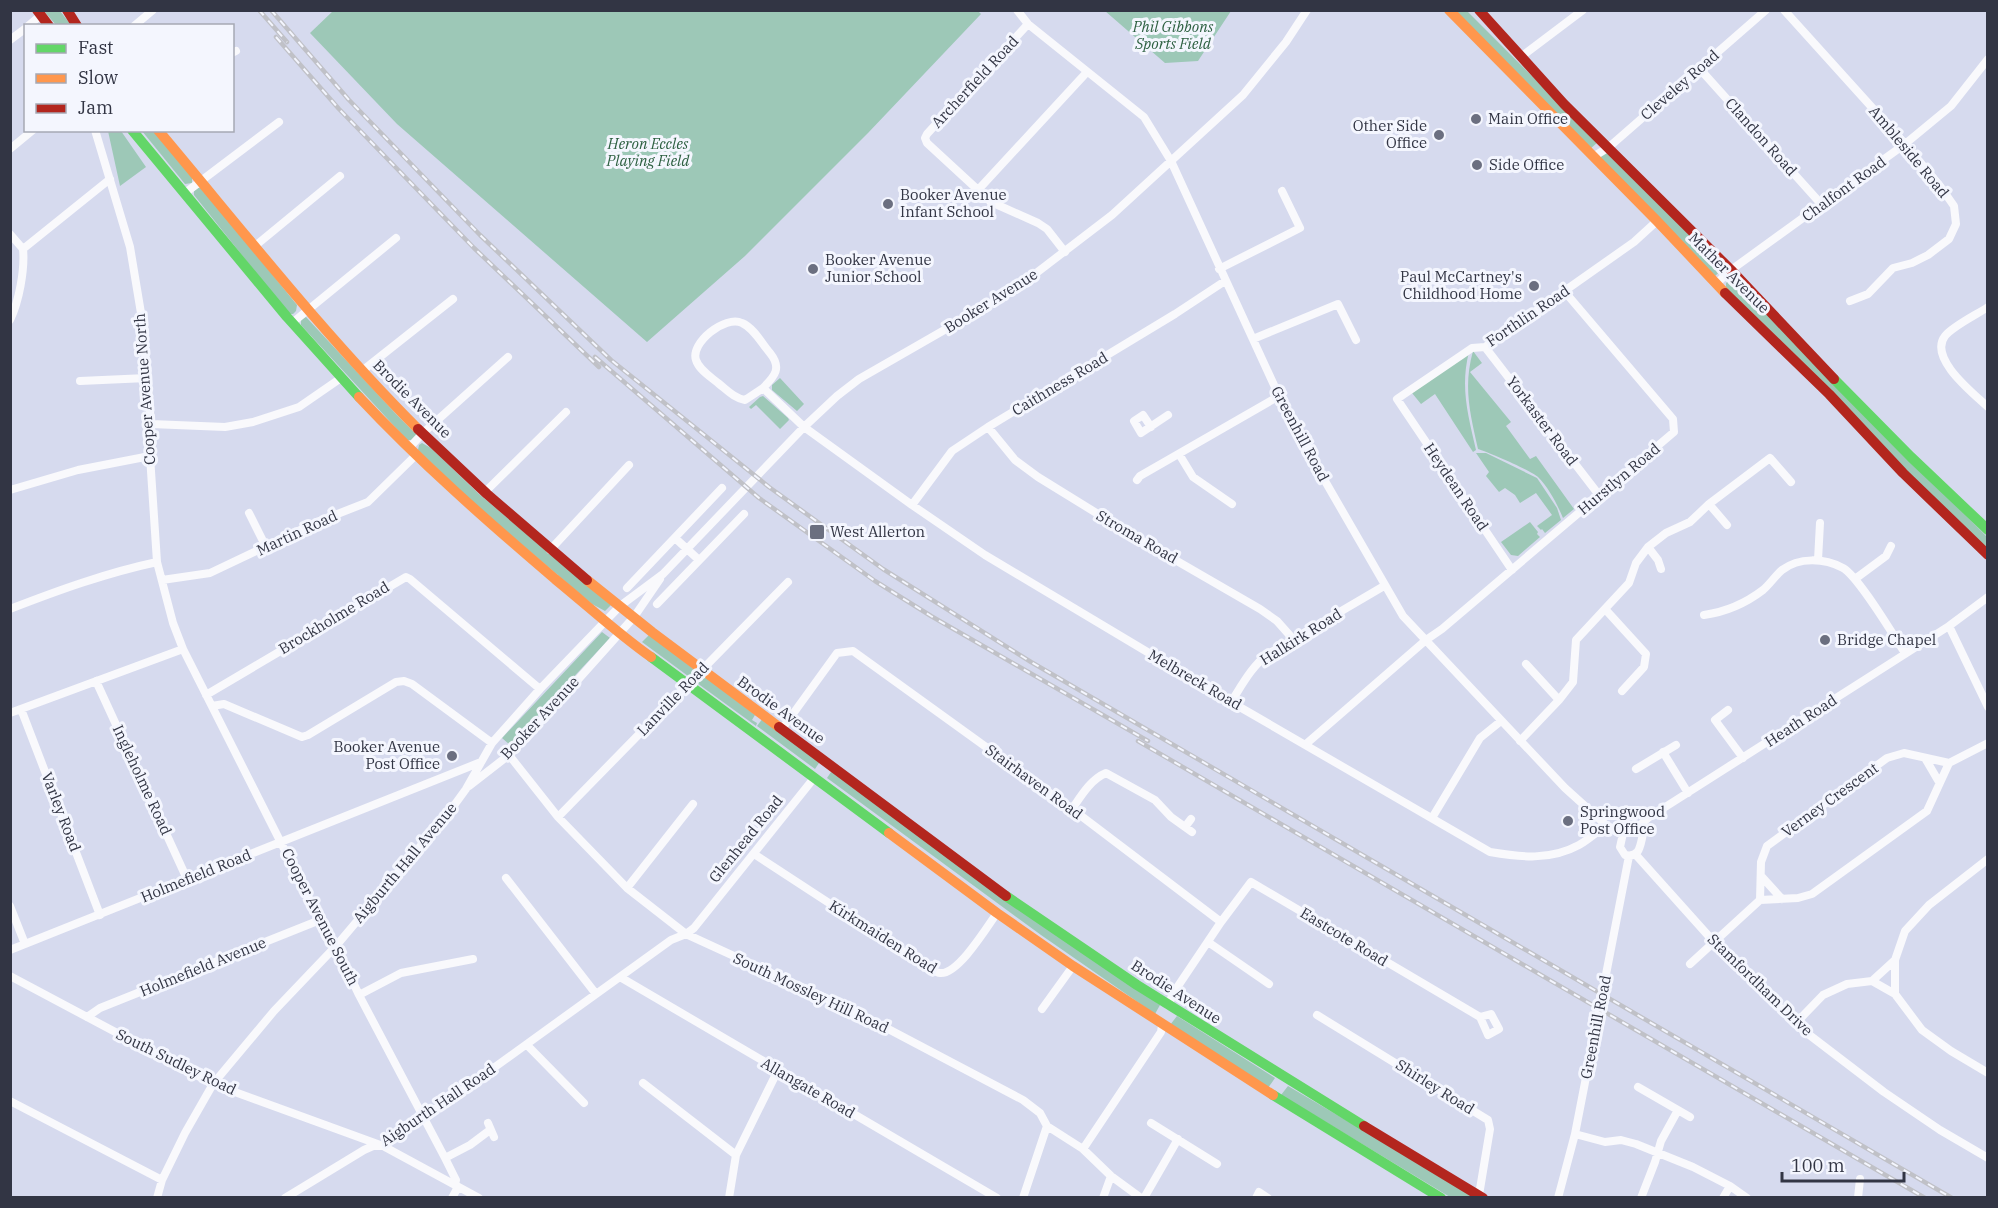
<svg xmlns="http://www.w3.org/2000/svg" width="1998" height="1208" font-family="'IBM Plex Serif',serif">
	<rect width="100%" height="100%" fill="#d6daee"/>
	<path fill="#9dc8b7" d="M44 11H60L71 25H56Z
		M333 11 977 10 981 14 868 133 745 256 647 342 397 124 310 33Z
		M1105 11H1231L1198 61 1165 63Z
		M1453 11H1467L1598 142 1590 149Z
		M108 131H121L146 167 120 186Z
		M142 131H155L192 177V183L185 184Z
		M1607 151 1723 269 1715 276 1598 157Z
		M198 188H202L297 305 296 311 293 314H289L194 195V191Z
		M1732 278 1987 537V552L1726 288V283Z
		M306 317 396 414 416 434V437L413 440H407L301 325V319Z
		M1473 351 1482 363 1470 372 1511 422 1506 426 1530 459 1536 456 1574 509 1563 518C1557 504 1549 488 1538 477 1532 471 1488 452 1478 449 1470 413 1463 387 1473 351Z
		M1469 352C1460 387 1468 415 1476 450L1473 452 1435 394 1421 404 1412 393Z
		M780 378 804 404 797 411 772 390V385Z
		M763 396 788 418 789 420 780 429 756 405 751 409 749 407 760 397Z
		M422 443 431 448 479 494 611 605 605 611 592 604 474 504 418 450 419 445Z
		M1476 453H1486L1537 478 1557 508 1561 520 1545 533 1542 529 1541 530 1537 526 1552 515 1536 493 1520 503 1515 495 1505 488 1499 492 1486 476 1489 472Z
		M1530 522 1538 532 1537 534 1540 537 1518 556 1511 555 1501 542Z
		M602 632 610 638 510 745 502 738Z
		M650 634 696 671 691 676H688L642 642Z
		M702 674 755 715 752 720 757 723 756 726 697 683V680Z
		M763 718 821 760 815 769 757 726Z
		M833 769 1160 1005 1155 1014 1041 935 827 778Z
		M1177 1016 1275 1078 1268 1088 1170 1025Z
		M1288 1086 1476 1197H1450L1281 1095Z"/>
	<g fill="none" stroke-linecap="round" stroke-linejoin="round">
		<path stroke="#f9f9fc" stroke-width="8" d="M1017 10 1028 24 1144 117 1171 161 1279 396 1325 481 1403 616 1565 788 1606 825 1622 835
			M1784 10 1905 144 1940 186 1954 206 1956 224 1949 239 1928 255 1912 263 1893 268 1868 294 1850 301
			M1028 24 927 134 925 138 927 143 991 202 1038 223 1047 229 1065 252
			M28 26 41 15
			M134 26 153 10
			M10 40 26 28
			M232 53 236 51
			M1522 56 1583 10
			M1699 68 1822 205
			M95 130 130 247 143 325 151 424 150 456 157 562 173 623 183 649 320 920 336 946 359 995 445 1158 456 1180 455 1185
			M10 149 33 130
			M1593 157 1609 147 1766 10
			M978 190 1087 72
			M185 193 279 122
			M10 234 23 249
			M255 246 340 176
			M1219 269 1300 228 1282 191
			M1716 284 1731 270 1905 144 1951 106 1988 59
			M1988 307C1976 315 1953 326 1945 336 1928 358 1973 393 1988 407
			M10 320C19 302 25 269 23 249L110 179
			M292 323 396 238
			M1253 339 1338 304 1356 340
			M1485 347 1599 495
			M362 371 453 299
			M80 381 147 378
			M763 388C775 376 782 368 770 353 762 344 754 328 742 323 725 315 690 343 696 360 699 370 711 377 718 383 727 390 734 398 745 400L763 388 804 427 912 505 985 555 1231 702 1490 852C1520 857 1550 861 1579 845 1588 840 1597 832 1606 825
			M151 424 225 427 253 422 299 407 341 378
			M988 427 1015 460 1038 477 1132 535 1260 609 1277 621 1293 639
			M1151 427 1143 415 1134 421 1141 433 1168 415
			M409 448 423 433 508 357
			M1179 454 1193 477 1232 504
			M1137 480 1140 476 1279 396
			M10 490 78 470 150 456
			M485 492 566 412
			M1709 504 1727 525
			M912 505 952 451 988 427 1175 314 1225 281
			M249 513 266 547
			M675 538 699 560
			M1648 547 1658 560 1661 569
			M550 550 629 465
			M1818 560 1820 523
			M1512 570 1397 399 1472 348 1485 347 1634 242 1657 221
			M1855 579 1886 556 1891 546
			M162 580 210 573 317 522 368 502 416 455
			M627 588 722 488
			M657 604 744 514
			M10 609C59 590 106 573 157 562
			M1605 609 1646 654 1644 667 1622 691
			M1704 615C1725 612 1746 603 1763 590 1770 584 1775 576 1782 570 1799 557 1824 558 1843 568 1859 577 1893 635 1905 653
			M1949 626 1988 707
			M1526 664 1559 700
			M96 681 187 879
			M206 695 406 577 410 579 540 689
			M1231 702C1242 685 1252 666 1268 654L1384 586
			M212 706 224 704 302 737 308 735 396 682 404 681 412 684 492 743
			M21 709 100 915
			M1728 710 1715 720 1743 758
			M10 713 183 649
			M782 729 837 653 853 651 1072 809 1221 922 1172 995 1169 1006
			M1520 741 1559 700 1573 682 1576 640 1629 583 1636 563 1648 547 1666 533 1690 522 1709 504 1770 458 1791 482
			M1306 744 1426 640 1442 629 1674 432 1673 419 1565 292
			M1663 752 1688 793
			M509 755 558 817 627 888 686 934 856 1012 1023 1100 1040 1113 1047 1126 1083 1149 1111 1176 1141 1198
			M1925 758 1939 782
			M1636 769 1676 745
			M469 786 509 755 541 721 634 617 660 579
			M1072 809C1081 796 1091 779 1106 773L1155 800 1171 817 1192 832
			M558 817 788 582
			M1432 818 1480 738 1501 721
			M1627 826 1638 827 1643 834C1640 846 1640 858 1625 855L1620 847 1624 829Z
			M1185 827 1191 819
			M1638 827 1648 818 1949 626 1988 597
			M754 854 927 967C931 969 936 973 940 973 958 975 987 927 997 913
			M1636 855 1714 942 1753 978 1795 1024 1884 1092 1940 1130 1988 1158
			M1762 877 1782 899
			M506 878 596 994
			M627 888 693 804
			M1760 900 1798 898 1812 894 1927 811 1949 763
			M10 906 25 944
			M1221 922 1251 882 1480 1017 1491 1014 1499 1029 1488 1035 1480 1017
			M1208 942 1269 984
			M10 950 481 762
			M1895 960V994L1922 1030 1951 1051 1988 1073
			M1690 964 1760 900 1761 862 1767 846 1887 758 1904 753 1949 763 1988 743
			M10 976 213 1084 383 1146 479 1198
			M620 977 997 1198
			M1872 981 1895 994
			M359 995 401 973 473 959
			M1042 1009 1073 966
			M1317 1015 1488 1120 1490 1129 1479 1195
			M87 1017 100 1008 320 920
			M1795 1024 1823 995 1847 984 1872 981 1895 960 1905 931 1929 905 1988 859
			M527 1045 584 1103
			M643 1083 736 1155
			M1638 1087 1690 1117
			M10 1101 162 1180
			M488 1123 494 1137
			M1151 1123 1217 1164
			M1575 1134 1605 1142 1621 1140 1636 1144 1693 1167 1730 1186 1747 1198
			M383 1146 390 1136 445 1103 671 940 686 934 694 928 814 778
			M1083 1149 1161 1032 1162 1025
			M445 1158 470 1145 490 1130
			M157 1198 162 1180 185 1133 213 1084 274 1011 336 946 450 811 466 789 492 743 540 689 620 606 663 574 804 427 837 396 859 379 1014 290 1112 215 1243 95 1286 42 1307 10
			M285 1198 364 1150 373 1146H381
			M452 1198 458 1187
			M729 1198 736 1155 778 1070
			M1023 1198 1047 1126
			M1103 1198 1111 1176
			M1144 1198 1178 1139
			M1256 1198 1259 1192 1268 1198
			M1558 1198 1575 1134 1629 856
			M1641 1198 1655 1162 1661 1141 1678 1110
			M1723 1198 1730 1186
			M1858 1198 1860 1179"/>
		<path stroke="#63d668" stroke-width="10" d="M132 130 287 317 359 397
			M1834 379 1911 457 1988 530
			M651 657 889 833
			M1006 896 1137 985 1364 1126
			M1273 1095 1441 1198"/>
		<path stroke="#ff974d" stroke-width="10" d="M1449 10 1657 221 1725 293
			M158 130C243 231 324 335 418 429
			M359 397C420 462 487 521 555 579 587 605 617 633 651 657
			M587 580 652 632 779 727
			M889 833 997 913 1073 966 1273 1095"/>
		<path stroke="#b3261e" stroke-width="10" d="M37 10 49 26
			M67 10 77 26
			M1479 10 1564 104 1731 270 1834 379
			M1725 293 1829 394 1903 473 1988 555
			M418 429 487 494 587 580
			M779 727 1006 896
			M1364 1126 1483 1198"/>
		<defs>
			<path id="rail" d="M259 10 287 42
				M271 10 349 100 480 235 611 360 769 487 883 569 1031 662 1952 1198
				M276 37 339 109 474 248 599 367
				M595 357 759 498 875 581 931 616 1148 741
				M1138 741 1925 1198"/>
		</defs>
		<use href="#rail" stroke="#c0c1c7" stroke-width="4.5"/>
		<use href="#rail" stroke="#f4f6fe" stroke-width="2" stroke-dasharray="7" stroke-linecap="butt"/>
	</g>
	<g fill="#6b6f80" stroke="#f4f6fe" stroke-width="2">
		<circle cx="1476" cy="119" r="6"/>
		<circle cx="1439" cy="135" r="6"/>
		<circle cx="1477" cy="165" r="6"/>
		<circle cx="888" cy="204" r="6"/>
		<circle cx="813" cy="269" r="6"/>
		<circle cx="1534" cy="286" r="6"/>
		<rect x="809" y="524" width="16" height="16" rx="3"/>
		<circle cx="1825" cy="640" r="6"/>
		<circle cx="452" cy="756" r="6"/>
		<circle cx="1568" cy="821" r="6"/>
	</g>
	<g text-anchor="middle" stroke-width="6" stroke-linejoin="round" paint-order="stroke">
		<g font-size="15" font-style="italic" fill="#2d6041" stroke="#f4f6fe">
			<text x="1173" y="32">Phil Gibbons<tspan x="1173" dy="17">Sports Field</tspan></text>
			<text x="648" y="149">Heron Eccles<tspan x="648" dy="17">Playing Field</tspan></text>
		</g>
		<g font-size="15" fill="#323544" stroke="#f4f6fe">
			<text transform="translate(975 82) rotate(-47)" y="5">Archerfield Road</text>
			<text transform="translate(1680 85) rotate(-41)" y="5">Cleveley Road</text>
			<text transform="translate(1761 137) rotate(48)" y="5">Clandon Road</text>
			<text transform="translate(1909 152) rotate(50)" y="5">Ambleside Road</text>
			<text transform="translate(1844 189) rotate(-36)" y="5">Chalfont Road</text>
			<text transform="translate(1729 273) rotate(45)" y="5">Mather Avenue</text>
			<text transform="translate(991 301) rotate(-32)" y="5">Booker Avenue</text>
			<text transform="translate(1528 316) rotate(-34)" y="5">Forthlin Road</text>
			<text transform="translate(1060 384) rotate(-31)" y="5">Caithness Road</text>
			<text transform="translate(145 389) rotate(-94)" y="5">Cooper Avenue North</text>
			<text transform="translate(412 399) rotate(45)" y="5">Brodie Avenue</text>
			<text transform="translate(1542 421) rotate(53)" y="5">Yorkaster Road</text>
			<text transform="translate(1300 434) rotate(62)" y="5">Greenhill Road</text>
			<text transform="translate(1619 479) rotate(-40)" y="5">Hurstlyn Road</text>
			<text transform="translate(1456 487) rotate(56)" y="5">Heydean Road</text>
			<text transform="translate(297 533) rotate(-25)" y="5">Martin Road</text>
			<text transform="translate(1137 537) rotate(30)" y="5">Stroma Road</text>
			<text transform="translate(334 618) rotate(-31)" y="5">Brockholme Road</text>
			<text transform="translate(1301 637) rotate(-32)" y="5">Halkirk Road</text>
			<text transform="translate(1195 680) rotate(30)" y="5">Melbreck Road</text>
			<text transform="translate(673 699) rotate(-46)" y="5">Lanville Road</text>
			<text transform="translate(781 710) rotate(36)" y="5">Brodie Avenue</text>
			<text transform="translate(540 718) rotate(-47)" y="5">Booker Avenue</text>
			<text transform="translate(1801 721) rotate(-33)" y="5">Heath Road</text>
			<text transform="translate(142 780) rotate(65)" y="5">Ingleholme Road</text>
			<text transform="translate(1034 782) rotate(36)" y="5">Stairhaven Road</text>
			<text transform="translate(1830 800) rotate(-36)" y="5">Verney Crescent</text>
			<text transform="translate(61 812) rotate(69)" y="5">Varley Road</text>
			<text transform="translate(746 839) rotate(-51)" y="5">Glenhead Road</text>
			<text transform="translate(405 863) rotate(-50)" y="5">Aigburth Hall Avenue</text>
			<text transform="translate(196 876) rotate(-22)" y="5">Holmefield Road</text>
			<text transform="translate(320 917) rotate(63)" y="5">Cooper Avenue South</text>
			<text transform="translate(883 937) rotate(32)" y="5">Kirkmaiden Road</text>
			<text transform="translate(1344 937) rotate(31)" y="5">Eastcote Road</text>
			<text transform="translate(203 967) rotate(-22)" y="5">Holmefield Avenue</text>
			<text transform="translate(1760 985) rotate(44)" y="5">Stamfordham Drive</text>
			<text transform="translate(1176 992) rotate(33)" y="5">Brodie Avenue</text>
			<text transform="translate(811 993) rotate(25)" y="5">South Mossley Hill Road</text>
			<text transform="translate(1596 1027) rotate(-79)" y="5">Greenhill Road</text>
			<text transform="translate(176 1062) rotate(26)" y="5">South Sudley Road</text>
			<text transform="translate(1435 1087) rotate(32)" y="5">Shirley Road</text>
			<text transform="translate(808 1088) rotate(30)" y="5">Allangate Road</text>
			<text transform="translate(438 1105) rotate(-34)" y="5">Aigburth Hall Road</text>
		</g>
		<g font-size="15" fill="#323544" stroke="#f4f6fe" text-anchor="start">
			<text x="1488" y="124">Main Office</text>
			<text x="1427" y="131" text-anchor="end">Other Side<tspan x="1427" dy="17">Office</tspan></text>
			<text x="1489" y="170">Side Office</text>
			<text x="900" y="200">Booker Avenue<tspan x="900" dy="17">Infant School</tspan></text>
			<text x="825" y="265">Booker Avenue<tspan x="825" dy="17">Junior School</tspan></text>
			<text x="1522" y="282" text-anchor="end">Paul McCartney's<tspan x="1522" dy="17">Childhood Home</tspan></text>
			<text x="830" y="537">West Allerton</text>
			<text x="1837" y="645">Bridge Chapel</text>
			<text x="440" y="752" text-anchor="end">Booker Avenue<tspan x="440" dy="17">Post Office</tspan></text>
			<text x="1580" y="817">Springwood<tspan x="1580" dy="17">Post Office</tspan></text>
		</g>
	</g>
	<rect width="1998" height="1208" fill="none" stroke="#323544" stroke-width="24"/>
	<rect x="24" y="24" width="210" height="108" fill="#f4f6fe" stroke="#a6a9b4" stroke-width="1.5"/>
	<rect x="36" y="44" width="30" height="9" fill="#63d668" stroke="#a6a9b4" stroke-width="1.5"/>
	<text x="78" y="54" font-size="18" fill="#323544">Fast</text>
	<rect x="36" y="74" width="30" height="9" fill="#ff974d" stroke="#a6a9b4" stroke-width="1.5"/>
	<text x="78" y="84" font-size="18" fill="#323544">Slow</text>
	<rect x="36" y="104" width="30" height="9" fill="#b3261e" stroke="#a6a9b4" stroke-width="1.5"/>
	<text x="78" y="114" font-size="18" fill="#323544">Jam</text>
	<path d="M1782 1172v9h122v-9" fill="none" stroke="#323544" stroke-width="3"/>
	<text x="1791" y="1172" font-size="18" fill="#323544" stroke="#f4f6fe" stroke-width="4.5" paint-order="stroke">100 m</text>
</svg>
